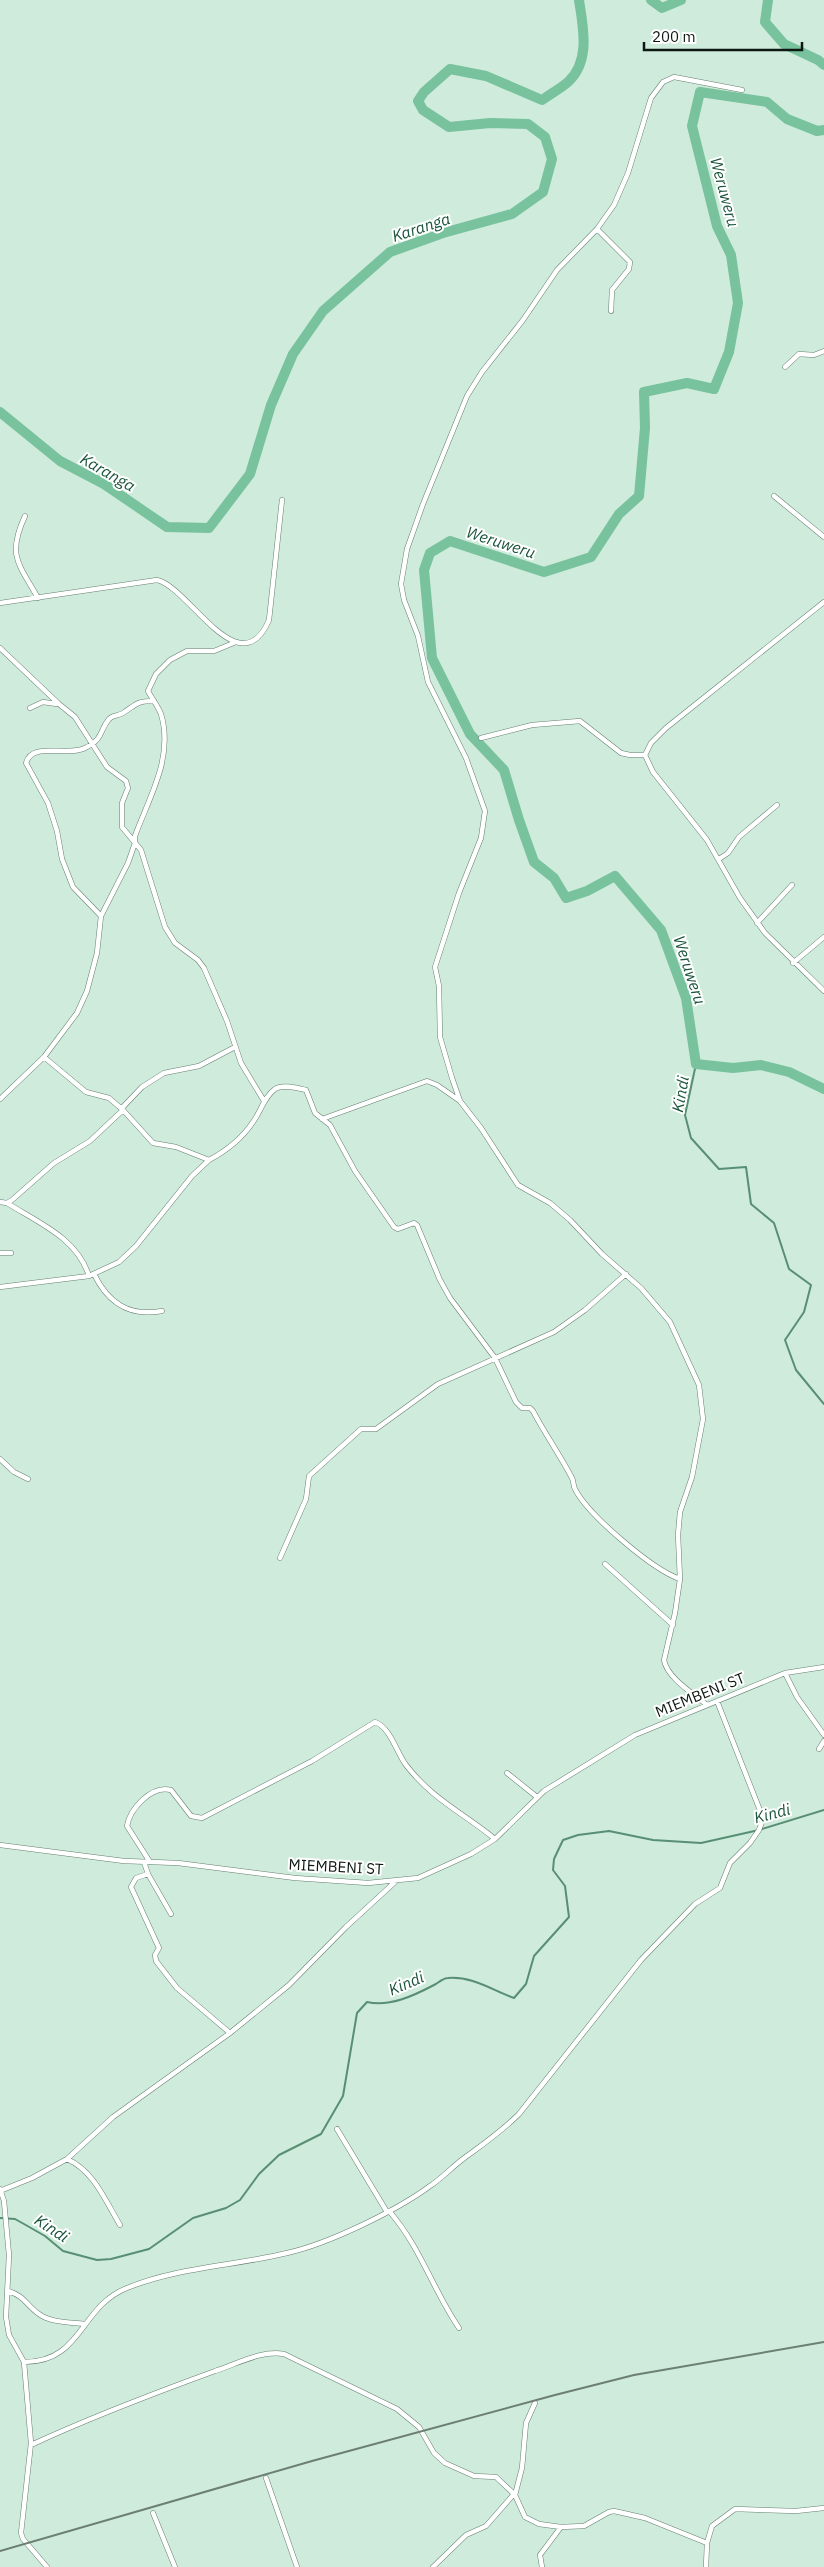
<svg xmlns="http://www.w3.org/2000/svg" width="824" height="2567" font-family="'IBM Plex Sans',sans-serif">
	<rect width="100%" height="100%" fill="#cfebdb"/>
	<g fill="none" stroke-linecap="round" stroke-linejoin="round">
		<path stroke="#588f74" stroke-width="2" d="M696 1064 685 1115 691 1138 719 1169 746 1167 751 1204 774 1223 789 1269 811 1285 804 1312 785 1340 796 1370 824 1404
			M0 2218 15 2219 24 2224 45 2236 63 2251 97 2260 111 2259 149 2249 193 2218 226 2208 240 2200 259 2174 279 2155 321 2134 343 2096 357 2013 367 2002C390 2007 413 1996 434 1985 438 1983 443 1978 448 1978 472 1976 492 1990 514 1998L526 1984 534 1956 569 1917 565 1886 553 1870 554 1859 563 1840 578 1835 609 1831 653 1840 701 1843 759 1830 824 1810"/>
		<path stroke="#78c29e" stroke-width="10" d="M651 0 662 8 681 0
			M768 0 765 22 784 44 818 60 824 65
			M824 130 817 131 787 119 767 102 700 92 692 126 717 226 731 255 738 303 729 352 714 389 687 383 644 392 645 428 639 496 619 514 591 557 544 572 450 541 430 553 424 570 432 658 470 734 504 770 519 820 534 862 554 878 566 898 587 891 615 876 661 930 686 998 696 1064 733 1068 761 1065 789 1072 824 1089
			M0 412 60 461 104 484 167 527 209 528 250 474 271 405 293 354 323 311 390 252 443 233 512 214 543 192 552 159 545 137 528 124 490 123 449 127 423 110 418 101 424 92 450 69 486 76 542 100C550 94 560 89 568 82 591 61 583 27 579 0"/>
		<defs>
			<path id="street" d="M597 229 630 262 629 269 612 290 611 311
				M785 367 799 354 814 355 824 351
				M774 496 824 537
				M25 516C7 555 18 563 38 598
				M824 602 666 728 651 743 645 755 653 772 707 840 740 898 765 933 824 991
				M0 603 157 580C188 586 240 688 269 620L282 500
				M0 648 59 704 75 717 107 767 126 781 128 788 122 803V827L141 850 165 927 175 943 198 960 204 968 227 1021 241 1063 264 1101
				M30 708 43 702 57 704
				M481 738 532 725 580 721 621 753 630 755H645
				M719 859 728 853 739 837 777 805
				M101 916 73 887 62 859 57 831 48 803 26 763C32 741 67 757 85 748 104 739 99 731 109 719 113 715 118 716 123 713 137 704 136 701 154 701
				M757 923 792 885
				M793 963 824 937
				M44 1057 86 1092 109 1098 123 1110 153 1143 176 1147 209 1160C226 1151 243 1137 253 1122 261 1111 264 1097 275 1089 283 1084 298 1088 306 1090L315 1113 330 1125 355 1171 394 1227 398 1229 414 1223 417 1225 440 1280 450 1298 495 1358 516 1402 522 1408H530L533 1411C545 1434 560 1455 572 1478 574 1482 573 1486 575 1489 588 1515 653 1570 680 1579
				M0 1099 44 1057 77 1013 87 991 97 953 101 916 128 863 135 843V836C149 797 174 758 161 714 158 706 152 699 148 691L156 674 170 660 187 651H214L236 642
				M122 1108 142 1087 164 1073 199 1066 235 1047
				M322 1119 427 1081 437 1085 460 1101
				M0 1202 7 1203 12 1200 54 1163 90 1141 123 1110
				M7 1203C39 1223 77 1238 89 1276
				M0 1253H11
				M94 1274C108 1303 129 1317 162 1311
				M0 1287 89 1276 119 1262 136 1246 192 1176 209 1160
				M0 1459 14 1472 28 1479
				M280 1558 306 1499 309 1476 361 1429H376L438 1384 554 1332 585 1310 626 1274
				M605 1564 673 1625
				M785 1673 797 1697 824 1735
				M707 1705C694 1694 667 1678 664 1660L675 1613 680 1579 678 1535 680 1512 692 1477 703 1419 699 1385 670 1322 641 1288 602 1254 570 1220 550 1203 518 1185 481 1128 460 1101 452 1078 440 1037 439 986 435 967 459 893 481 838 485 811 466 758 428 682 418 636 404 600 401 584 407 549 423 504 467 396 482 372 523 320 557 270 597 229 614 205 628 173 651 98 663 82 674 77 742 90
				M819 1749 824 1741
				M507 1773 537 1797
				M0 1845 124 1861 178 1863 295 1878 368 1883 418 1878 471 1854 495 1839 544 1791 635 1735 785 1673 824 1667
				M144 1862 148 1874 171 1914
				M150 1862 127 1826C130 1809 151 1785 171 1790L191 1816 202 1818 312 1761 375 1722C390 1727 397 1753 406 1765 433 1800 462 1812 495 1839
				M148 1874 136 1878 131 1887 159 1948 155 1955 156 1961 177 1988 230 2033
				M337 2129 387 2212
				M67 2159C94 2171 105 2200 120 2225
				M0 2189 4 2201 9 2255 6 2317 9 2335 24 2362 31 2443 21 2533 23 2539 47 2567
				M0 2191 32 2178 67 2159 113 2117 230 2033 289 1985 346 1927 395 1882
				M389 2211C420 2246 433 2290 459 2328
				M8 2291C25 2296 26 2305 39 2314 51 2323 70 2322 85 2324
				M24 2362C83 2362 79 2307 127 2288 178 2267 234 2266 287 2253 328 2244 396 2211 430 2186 442 2178 451 2168 463 2159 482 2145 501 2132 519 2114L641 1960 695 1904 720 1888 730 1863 750 1843 759 1830 763 1819 761 1813 717 1701
				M535 2403 526 2423 522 2468 515 2495 525 2517 539 2524 561 2527 584 2526 609 2512 614 2511 645 2518 707 2543
				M31 2445C91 2417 152 2394 215 2371 237 2364 261 2350 284 2354L397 2409 419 2427 434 2453 445 2463 474 2476 496 2477 515 2495
				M266 2478 297 2567
				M153 2513 175 2567
				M433 2567 466 2535 486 2526 514 2494
				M542 2567 540 2555 561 2527
				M706 2567 707 2543 712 2526 735 2509 796 2511 824 2508"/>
		</defs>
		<use href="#street" stroke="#667f72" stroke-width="5.5"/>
		<use href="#street" stroke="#fff" stroke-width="4.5"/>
		<path stroke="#6c7f74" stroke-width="2" d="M0 2551 312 2461 555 2395 634 2375 824 2342"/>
	</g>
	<g text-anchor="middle" stroke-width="4" stroke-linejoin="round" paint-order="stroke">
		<g font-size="15" fill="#0e1813" stroke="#fff">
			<text transform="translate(700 1695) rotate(-22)" y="5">MIEMBENI ST</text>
			<text transform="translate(336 1867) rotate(3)" y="5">MIEMBENI ST</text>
		</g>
		<g font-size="16" font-style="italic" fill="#1b543c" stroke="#fff">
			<text transform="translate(725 192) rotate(75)" y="6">Weruweru</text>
			<text transform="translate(421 227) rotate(-18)" y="6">Karanga</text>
			<text transform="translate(108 472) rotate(30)" y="6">Karanga</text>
			<text transform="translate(501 542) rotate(18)" y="6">Weruweru</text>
			<text transform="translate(690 970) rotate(72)" y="6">Weruweru</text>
			<text transform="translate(680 1094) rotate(-80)" y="6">Kindi</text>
			<text transform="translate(772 1813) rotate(-15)" y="6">Kindi</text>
			<text transform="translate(406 1983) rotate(-23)" y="6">Kindi</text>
			<text transform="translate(52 2228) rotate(33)" y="6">Kindi</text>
		</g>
	</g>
	<path d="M644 42v8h158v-8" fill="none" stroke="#0e1813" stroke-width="2.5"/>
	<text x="652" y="42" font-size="15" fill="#0e1813" stroke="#ffffff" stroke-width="4" paint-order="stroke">200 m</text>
</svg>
